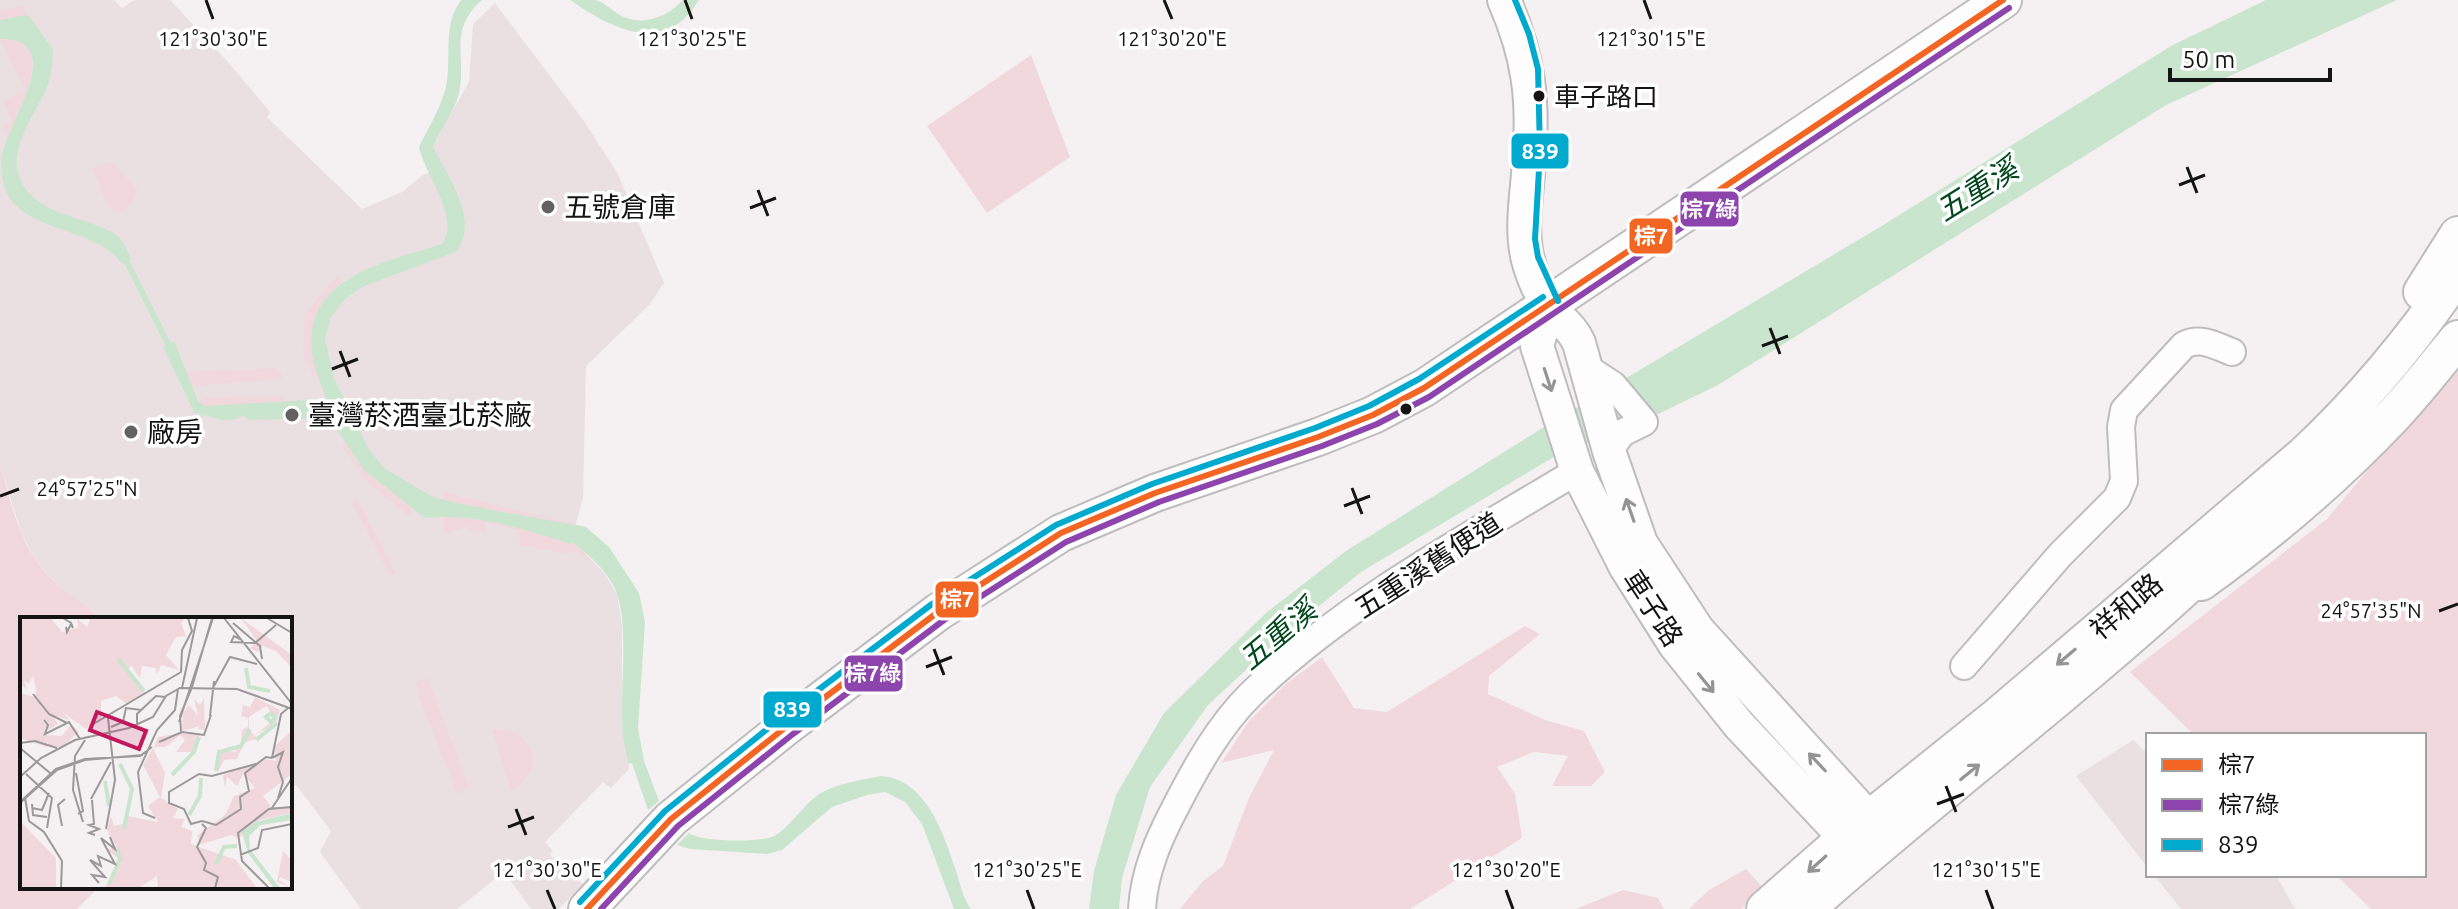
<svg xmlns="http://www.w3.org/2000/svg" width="2458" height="909" font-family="Ubuntu,'Noto Sans TC',sans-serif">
	<rect width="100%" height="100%" fill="#f5f1f2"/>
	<path fill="#eae0e1" d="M0 0H114L122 8 134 0H170L230 64 270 112 267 117 362 209 402 192 423 175 442 167 433 145 469 82 473 24 495 3 584 121 618 174 664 283 649 305 586 366 583 498 575 527 584 552 605 574 617 594 622 626V725L629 769 611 788 603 782 545 842 553 851 550 855 583 884 559 909H531L504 872 457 909H361L320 852 331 831 296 785 290 791V619H103L88 607 80 605 47 574 34 558 21 532 0 465Z
		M2133 740 2148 754V868L2076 776Z
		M2154 875H2276L2295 909H2181Z"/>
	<path fill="#f1d8dc" d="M22 5 31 18 25 15 0 20V11Z
		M0 39H16L27 44C42 75 19 108 7 138L2 127 13 121 3 102 26 90Z
		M1031 55 1070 157 987 213 927 126Z
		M105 163H113L138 191C133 202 127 213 113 212L98 187 100 185 92 169Z
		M337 276 342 281C312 310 305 339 319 379L314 378 303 354 305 313Z
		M2458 362V909H2371L2336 875H2424V735H2194L2130 672 2327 519Z
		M276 368 283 375 281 379 193 386 187 372Z
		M283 396 285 402 204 406 198 401 207 397Z
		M348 442 364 470 411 507 412 513 408 515 366 481 341 445Z
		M0 465C11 501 19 544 46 573 63 592 84 603 103 619H22V887H99L77 909H0Z
		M445 492 586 527 460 504 443 500V493Z
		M358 500 396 573 390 576 352 503Z
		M444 516 490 521 572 541 596 565 578 552 558 553 518 544 520 530 487 523 484 533 468 530 469 526 444 534Z
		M1525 626 1540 634 1489 676 1488 694 1545 720 1584 731 1605 772 1591 786H1552L1568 756 1534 752 1497 767 1515 794 1522 838 1410 909H1180L1203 881 1223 866 1249 798 1274 750 1221 763 1249 721 1286 684 1322 657 1354 708 1387 712Z
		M427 678 470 788 457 794 418 694 420 693 416 682Z
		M502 729C538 735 544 775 511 790L492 730Z
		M1746 869 1763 888 1741 909H1689L1709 890Z
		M1623 890 1658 898 1664 909H1576Z"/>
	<path fill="#c9e5ce" d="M461 0H482C445 32 470 62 457 100 451 116 440 131 433 146 447 177 482 222 455 252L362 287 345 299 331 317 325 339 334 378 368 448 385 469 433 497 460 504 586 527 609 547 639 593 645 622 638 728 644 761 659 801 648 810 632 763 628 764C626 749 622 735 622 720 621 685 628 626 617 594 610 573 589 555 572 542L571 544C524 529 475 513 425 518L364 470 329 418 248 420 245 415C230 423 220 421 205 415L201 417 199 412 195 414 163 347 174 341 198 401 204 406 326 399C323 388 317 376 314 364 296 278 380 264 442 244 461 218 425 175 419 147 429 126 444 103 447 81 451 52 443 25 461 0Z
		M570 0C577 0 588 0 596 0 606 3 614 13 624 17 646 26 668 16 683 0H699C665 57 612 29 570 0Z
		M2266 0H2397L2166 105 1718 385 1654 416 1552 458 1361 572 1286 633 1208 705 1150 787 1122 878 1119 909H1089L1094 871 1116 795 1164 713 1267 612 1346 551 1544 427 1880 227 2171 46Z
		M25 15 31 18 53 50C52 63 52 75 47 87 36 114 7 149 20 179 37 217 85 215 115 234 123 239 127 250 131 259L122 264C98 226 16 233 4 185 2 177 0 163 2 155 8 123 70 38 0 39V20Z
		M881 776C925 779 943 831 955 868 960 882 962 897 971 909H954L922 824 905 802 885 792 867 795 832 807 782 850 767 854 690 849 677 845 689 833C700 842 761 843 774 836 791 827 803 804 821 793 838 783 862 780 881 776Z"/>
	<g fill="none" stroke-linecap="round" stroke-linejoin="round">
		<path stroke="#c9e5ce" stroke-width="6" d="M124 256 171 350"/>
		<defs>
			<path id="minor" d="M1587 368 1613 385 1644 422 1622 433 1609 451
				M1964 666 2060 555 2117 498 2124 481 2121 427 2124 410 2184 345C2200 336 2216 346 2232 352
				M1142 909C1144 872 1159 838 1176 806 1196 767 1219 726 1250 695 1345 603 1465 539 1577 471"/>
			<path id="tertiary" d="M1504 0C1529 57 1534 100 1529 162 1527 194 1520 229 1528 260 1532 275 1540 293 1548 305 1559 319 1572 327 1579 343L1609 451 1641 543 1698 630 1886 837
				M1549 305 1537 346 1577 471 1625 566 1675 645 1739 725 1863 857"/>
			<path id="secondary" d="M2422 292 2458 235
				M2201 582C2269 533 2333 479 2391 418 2415 393 2436 365 2458 339
				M587 909 671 819 787 726 938 612 1061 533 1155 493 1318 437 1373 415 1424 388 2003 0
				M1765 909 1846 838 1999 715 2304 455C2364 399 2412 341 2458 273
				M1806 909C1941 789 2086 682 2217 558"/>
		</defs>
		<use href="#minor" stroke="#bfbcbd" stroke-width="30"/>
		<use href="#tertiary" stroke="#bfbcbd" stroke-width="36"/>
		<use href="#secondary" stroke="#bfbcbd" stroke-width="40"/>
		<use href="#minor" stroke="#fefdfd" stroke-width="26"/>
		<use href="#tertiary" stroke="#fefdfd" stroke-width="32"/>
		<use href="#secondary" stroke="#fefdfd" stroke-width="36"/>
		<defs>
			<path id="bus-1" d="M587 909 671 819 787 726 938 612 1061 533 1155 493 1318 437 1373 415 1424 388 2003 0"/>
			<path id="bus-2" d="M601 909 678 826 793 734 944 620 1066 542 1159 502 1322 446 1377 424 1429 397 2009 8"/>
			<path id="bus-3" d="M1515 0 1529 34 1538 69 1540 152 1535 239 1538 257 1558 301
				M580 902 665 811 781 718 932 604 1056 525 1152 484 1315 428 1369 406 1419 379 1543 297"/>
		</defs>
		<use href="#bus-1" stroke="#fff" stroke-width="12"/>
		<use href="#bus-2" stroke="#fff" stroke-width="12"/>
		<use href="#bus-3" stroke="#fff" stroke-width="12"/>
		<use href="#bus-1" stroke="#f26522" stroke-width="6"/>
		<use href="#bus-2" stroke="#8e44ad" stroke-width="6"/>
		<use href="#bus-3" stroke="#00a9ce" stroke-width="6"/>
	</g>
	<defs><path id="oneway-shaft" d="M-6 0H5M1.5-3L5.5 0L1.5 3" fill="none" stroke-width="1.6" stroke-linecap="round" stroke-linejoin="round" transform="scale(2)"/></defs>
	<g stroke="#959494">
		<use href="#oneway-shaft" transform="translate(1548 380) rotate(72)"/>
		<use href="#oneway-shaft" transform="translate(1630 510) rotate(-109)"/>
		<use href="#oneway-shaft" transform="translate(2066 657) rotate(140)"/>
		<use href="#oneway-shaft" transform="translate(1706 683) rotate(51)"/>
		<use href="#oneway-shaft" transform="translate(1817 762) rotate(-133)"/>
		<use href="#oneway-shaft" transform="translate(1970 772) rotate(-39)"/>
		<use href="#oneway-shaft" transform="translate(1817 864) rotate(138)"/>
	</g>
	<path fill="none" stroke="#151414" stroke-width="3" d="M206 0 213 19M685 0 692 19M1164 0 1172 19M1644 0 1651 19M2187 167 2197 193M2179 185 2205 175M758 190 768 216M750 208 776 198M1770 328 1780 354M1762 346 1788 336M340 351 350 377M332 369 358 359M1352 488 1362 514M0 496 19 489M1344 506 1370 496M2439 611 2458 604M934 649 944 675M926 667 952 657M1946 786 1956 812M1937 804 1964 794M516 809 526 835M508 827 534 817M547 890 555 909M1027 890 1034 909M1506 890 1513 909M1986 890 1993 909"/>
	<g fill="#151414" stroke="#fff" stroke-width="3">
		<circle cx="1539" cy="96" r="7"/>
		<circle cx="1406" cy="409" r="7"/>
	</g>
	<g fill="#636162" stroke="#fff" stroke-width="3">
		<circle cx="548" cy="207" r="8"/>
		<circle cx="292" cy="415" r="8"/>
		<circle cx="131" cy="432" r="8"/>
	</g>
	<g text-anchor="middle" stroke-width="7" stroke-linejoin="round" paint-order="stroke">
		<g font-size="26" fill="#151414" stroke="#fff" text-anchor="start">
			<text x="1554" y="106">車子路口</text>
		</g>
		<g font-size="28" fill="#151414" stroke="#fff" text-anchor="start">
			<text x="564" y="217">五號倉庫</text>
			<text x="308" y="425">臺灣菸酒臺北菸廠</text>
			<text x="147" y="442">廠房</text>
		</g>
		<g font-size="28" fill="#151414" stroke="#fff">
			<text transform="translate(1428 565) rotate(-33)" y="10">五重溪舊便道</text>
			<text transform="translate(2126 606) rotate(-40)" y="10">祥和路</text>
			<text transform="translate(1653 608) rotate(57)" y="10">車子路</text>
		</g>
		<g font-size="30" font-style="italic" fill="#00471d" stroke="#fff">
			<text transform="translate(1977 190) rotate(-32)" y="10">五重溪</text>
			<text transform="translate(1278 635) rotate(-40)" y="10">五重溪</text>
		</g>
	</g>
	<g transform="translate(20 617)">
		<rect width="272" height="272" fill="#f5f1f2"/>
		<path d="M0 1H31L42 15 58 11 57 1 67 10 70 1H165L161 6 166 19 156 20 146 38 159 53 141 48 137 57 135 51 122 49 120 61 111 48 107 55 125 76 107 87 96 79 81 84V102L66 112 42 95 50 103 32 98 38 107 28 113 29 106 21 103 28 108 26 118 42 119 51 107 59 115 42 130H30L27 124V130L0 121V76L15 80 16 72 13 59 9 67 4 63 7 73 0 66ZM221 1 272 38V51L256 34 243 29 237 35 230 31 237 24ZM235 80 260 93 256 106 235 118 256 101 246 89 229 100V113L237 121 224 126 217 142 204 143 197 157 199 135 212 130 208 134 215 135 221 126 222 113 228 110V101L221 99 223 88 230 90ZM184 81 185 113 178 112 180 109 162 114 163 96 169 88 178 99 174 82 180 88ZM272 113V157L243 179 252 191 272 189V196L240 203 219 221 211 218 179 228 178 218 205 198 214 179 235 171 223 157 217 169 207 160 205 171 203 158 245 142 256 144 253 131ZM156 117H180L174 135H156L165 123 160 118 146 130H134L138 120ZM133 131 145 156 141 181 158 192 153 201 165 202 161 210 172 214 171 227 216 243 237 271H138L137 259 119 271H85L99 242 87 233 96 229 87 213 91 199 94 209 106 206 107 199 138 205 128 189 140 180 123 148ZM0 204 36 241V271H0ZM263 234 272 244V265L260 260 259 263 272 271 257 265Z" fill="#f1d8dc"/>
		<path d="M272 196V203L241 208 229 219 230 232 260 271H254L228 236 222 215 236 205Z" fill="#c9e5ce"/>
		<path fill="none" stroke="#c9e5ce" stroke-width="4" d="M98 42 124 74M226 51 229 70 250 74M251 96 255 101 251 105 246 100ZM236 123 257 106M100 147 112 172 104 212M196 154 199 135 221 129 230 112M152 158 174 135 179 120M85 164 89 189M169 198 180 179 181 161M196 247 204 230 217 229M89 267 100 242 97 232"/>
		<path fill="none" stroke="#9b9999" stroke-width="2" d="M43 1 51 6 53 11 51 7 47 15 46 10M204 1 272 87M247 1 272 16M213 6 240 29 242 42M220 22 214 19 211 25 235 26 256 8M194 69 210 40 237 47M172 70 192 1M162 71 177 1M13 77 29 97 47 106M190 99 194 64M24 103 28 108 25 117 49 105 60 122M159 105 193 1M117 108V97L136 79 145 80M70 109 161 55 162 33 172 14 168 1M91 110 103 105 106 91 121 93M161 115 160 99 172 70M139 125 162 115 184 118 191 98M0 126 15 124 37 131M0 131 30 156M252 141 263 135 258 150 263 165 258 181M252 141 261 97 268 91M56 156 63 194 58 197M6 157 32 181 27 211M0 160 21 141 55 123 109 111 133 100 146 79 160 71 217 72 272 92M5 181 9 204 24 215 42 244 41 271M71 182 91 145M72 183 74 207 69 208 79 212 69 216 75 218M0 185 36 152 65 142 120 139 132 130M0 186 37 153 65 143 123 138M12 187 13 198 27 200M12 191 22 193 29 176M252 191 272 161M135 201 123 196 118 155 137 113 155 93 158 72M182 204 171 207 164 192 149 186V175L179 157 192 159 236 147M182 204 196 208 221 192 220 180 229 174 225 156 246 140 252 141M63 205 53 173 55 139 65 123M182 207 186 211 177 230 186 246 184 253 198 260 195 271M42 209 38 188 45 182M86 212 95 163 88 101M220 238 238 231 242 213 272 207M79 266 72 258 85 260 70 243 81 249 78 239 95 247 81 221 95 232 90 220M249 271 222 244 218 216 249 192 272 190"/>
		<path fill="#c2185b" fill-opacity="0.15" stroke="#c2185b" stroke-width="4" d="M77 95 126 114 119 132 70 113Z"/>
		<rect width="272" height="272" fill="none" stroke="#151414" stroke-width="4"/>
	</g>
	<g font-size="20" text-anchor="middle" fill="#151414" stroke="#fff" stroke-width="7" stroke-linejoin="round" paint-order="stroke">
		<text x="213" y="46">121°30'30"E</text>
		<text x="692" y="46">121°30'25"E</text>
		<text x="1172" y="46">121°30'20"E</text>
		<text x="1651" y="46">121°30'15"E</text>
		<text x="87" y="496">24°57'25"N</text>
		<text x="2371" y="618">24°57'35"N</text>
		<text x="547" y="877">121°30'30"E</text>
		<text x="1027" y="877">121°30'25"E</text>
		<text x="1506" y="877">121°30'20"E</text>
		<text x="1986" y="877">121°30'15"E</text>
	</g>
	<g stroke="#fff" stroke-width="3">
		<rect x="1510" y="132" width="60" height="38" rx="8" fill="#00a9ce"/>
		<rect x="1679" y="190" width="61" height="38" rx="8" fill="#8e44ad"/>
		<rect x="1628" y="217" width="46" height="38" rx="8" fill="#f26522"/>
		<rect x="934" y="580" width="46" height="39" rx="8" fill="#f26522"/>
		<rect x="843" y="654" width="61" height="39" rx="8" fill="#8e44ad"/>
		<rect x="762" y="690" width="61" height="39" rx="8" fill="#00a9ce"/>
	</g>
	<g font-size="22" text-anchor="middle" font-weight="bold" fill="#fff">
		<text x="1540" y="159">839</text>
		<text x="1709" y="217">棕7綠</text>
		<text x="1651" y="244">棕7</text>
		<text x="957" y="607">棕7</text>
		<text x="873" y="681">棕7綠</text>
		<text x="792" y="717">839</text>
	</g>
	<rect x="2146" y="733" width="280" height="144" fill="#ffffff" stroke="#a1a1a1" stroke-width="2"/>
	<rect x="2162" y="759" width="40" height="12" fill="#f26522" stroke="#a1a1a1" stroke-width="2"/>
	<text x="2218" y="773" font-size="24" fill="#151414">棕7</text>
	<rect x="2162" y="799" width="40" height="12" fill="#8e44ad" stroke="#a1a1a1" stroke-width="2"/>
	<text x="2218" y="813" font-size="24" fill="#151414">棕7綠</text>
	<rect x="2162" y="839" width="40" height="12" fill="#00a9ce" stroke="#a1a1a1" stroke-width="2"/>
	<text x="2218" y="853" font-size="24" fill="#151414">839</text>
	<path d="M2170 68v12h160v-12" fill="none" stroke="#151414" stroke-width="4"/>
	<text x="2182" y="68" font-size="24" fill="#151414" stroke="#ffffff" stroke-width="6" paint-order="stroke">50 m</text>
</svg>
